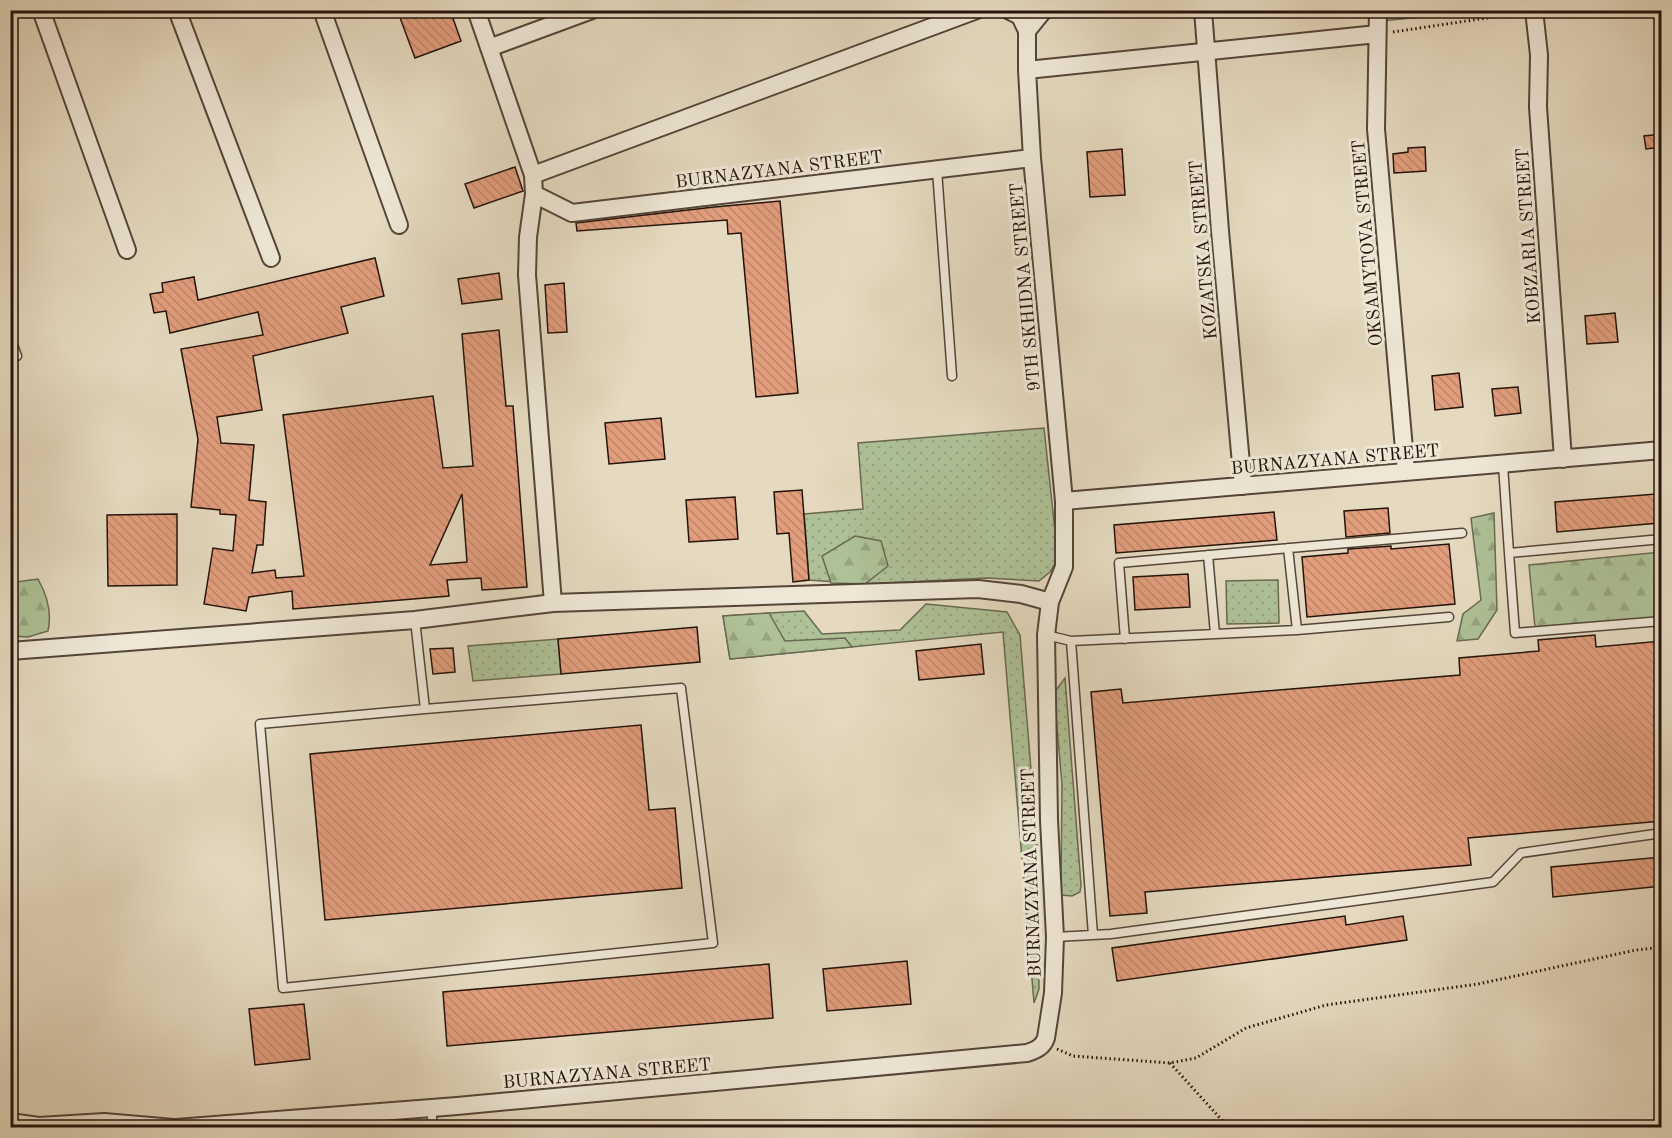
<svg xmlns="http://www.w3.org/2000/svg" width="1672" height="1138" font-family="'Old Standard TT',serif">
	<defs>
		<pattern id="grass-dots" width="8" height="8" patternUnits="userSpaceOnUse" patternTransform="scale(1.5)"><rect width="8" height="8" fill="#aec197"/><path d="M2 2h.1M6 6h.1" fill="none" stroke="#96a581" stroke-width="1.8" stroke-linecap="round"/></pattern>
		<pattern id="forest-firs" width="22" height="20" patternUnits="userSpaceOnUse" patternTransform="scale(1.5)"><rect width="22" height="20" fill="#aec197"/><path d="M5 1l3.5 6h-7zM16 11l3.5 6h-7z" fill="#96a581"/></pattern>
		<pattern id="building-back-hatch" width="6" height="6" patternUnits="userSpaceOnUse" patternTransform="scale(1.5)"><rect width="6" height="6" fill="#e19d7c"/><path d="M-1 5l2 2M0 0l6 6M5-1l2 2" fill="none" stroke="#c1866a"/></pattern>
	</defs>
	<rect width="100%" height="100%" fill="#e5dac0"/>
	<filter id="stains"><feTurbulence type="fractalNoise" baseFrequency=".00333" numOctaves="4"/><feColorMatrix values="0 0 0 0 .2 0 0 0 0 .09 0 0 0 0 .02 0 0 0 .5 -.17"/></filter>
	<radialGradient id="worn" r=".72"><stop offset=".6" stop-color="#630" stop-opacity="0"/><stop offset="1" stop-color="#630" stop-opacity=".3"/></radialGradient>
	<path fill="url(#grass-dots)" stroke="#696a51" stroke-width="1.5" d="M1383 11H1484L1382 21Z
		M1044 428 1058 559 1050 572 1039 581 987 578 865 584 809 580 804 514 863 509 858 443Z
		M1278 580 1279 623 1227 624 1226 581Z
		M926 604 1007 612 1020 635 1038 855 1039 989 1034 1003 1003 632 730 659 723 616 804 611 822 634 900 630Z
		M558 639 561 674 473 681 468 646Z
		M1065 678 1081 885 1080 892 1072 896 1061 895 1062 784 1054 693Z"/>
	<path fill="url(#forest-firs)" stroke="#696a51" stroke-width="1.5" d="M1494 513 1497 610 1478 639 1457 641 1463 614 1481 600 1471 518Z
		M855 536 881 541 888 566 865 584 831 583 822 556Z
		M1661 552V617L1535 628 1529 565Z
		M11 577 16 582 38 579C47 595 52 613 48 631L28 637 11 636Z
		M769 613 785 641 845 638 852 647 730 659 723 616Z"/>
	<path fill="url(#building-back-hatch)" stroke="#24130b" stroke-width="1.5" fill-rule="evenodd" d="M410 10H450L461 41 415 58 399 15Z
		M1662 134V147L1646 149 1644 136Z
		M1425 147 1426 171 1394 173 1393 154 1408 152V148Z
		M1122 149 1125 195 1090 197 1087 152Z
		M515 167 523 191 474 208 465 184Z
		M780 201 798 393 756 397 741 233 728 234 727 220 577 231 576 223 714 207Z
		M375 258 384 296 341 307 348 333 253 356 262 410 217 417 221 443 254 445 249 500 266 502 263 545H257L252 573 275 570 276 578 304 576 283 415 433 396 443 468 473 466 462 334 499 330 506 406H513L527 587 482 590 481 578 447 580 449 596 293 609 292 591 249 597 246 611 204 604 213 548 233 551 236 515 220 514V510L191 507 198 439 181 349 263 335 258 312 170 333 166 311 154 313 150 294 163 292 162 283 194 277 198 300ZM462 494 467 562 430 565Z
		M499 273 502 299 462 304 458 279Z
		M564 283 567 332 548 333 545 285Z
		M1615 313 1618 342 1587 344 1585 316Z
		M1459 373 1463 407 1435 410 1432 376Z
		M1518 387 1521 413 1495 416 1492 389Z
		M661 418 665 459 609 464 605 423Z
		M802 490 809 580 793 582 789 533 777 534 774 492Z
		M1656 494 1659 523 1557 532 1555 502Z
		M735 497 738 539 689 542 686 500Z
		M1388 508 1390 533 1346 537 1344 511Z
		M1274 512 1277 540 1116 553 1114 525Z
		M177 514V585L108 586 107 515Z
		M1449 544 1455 604 1307 617 1302 557 1348 553V549L1391 546V549Z
		M1188 574 1190 607 1135 610 1133 577Z
		M697 627 700 662 561 674 558 639Z
		M1595 635 1596 647 1662 641V821L1468 838 1471 865 1145 892 1147 913 1110 916 1091 692 1121 689 1123 703 1460 675 1459 658 1539 651 1538 640Z
		M981 644 984 674 919 680 916 651Z
		M453 648 455 672 433 674 430 649Z
		M641 725 649 810 675 808 682 888 325 920 310 754Z
		M1662 857V886L1553 897 1551 867Z
		M1345 916 1346 925 1403 916 1407 940 1117 981 1112 948Z
		M907 961 911 1004 827 1011 823 969Z
		M769 964 773 1018 447 1046 443 992Z
		M304 1004 310 1059 255 1065 249 1009Z"/>
	<g fill="none" stroke-linecap="round" stroke-linejoin="round">
		<defs>
			<path id="lane" d="M937 170 952 376
				M10 337 17 356
				M1503 465 1509 553 1662 539
				M1288 548 1297 630
				M1509 553 1515 633 1662 621
				M1208 555 1215 634
				M415 620 425 709 260 724 283 988 713 943 681 688 425 709
				M1046 635 1071 641 1093 935
				M1125 639 1119 563 1462 533
				M1071 641 1297 630 1449 617
				M1055 937 1111 934 1493 882 1521 853 1662 833
				M431 1107 433 1128"/>
			<path id="street" d="M41 10 127 250
				M177 10 271 258
				M322 10 399 225
				M476 10 533 175 534 194 528 237 527 275 553 603
				M1008 10 1020 16 1027 31
				M1044 10 1027 31V70L1032 158 1064 501
				M1203 10 1220 231 1243 486
				M1378 10 1376 129 1406 472
				M1534 10 1539 55 1538 107 1563 459
				M489 48 592 10
				M1027 70 1377 34
				M533 175 977 10
				M534 194 572 213 1032 158
				M10 651 415 620 553 603 978 589 1021 594 1050 602
				M10 1122 39 1126 104 1122 174 1128
				M176 1128 457 1106 1027 1053C1036 1050 1043 1047 1046 1038L1053 993 1055 937 1049 820 1046 635 1050 602 1064 567V501L1662 450"/>
		</defs>
		<use href="#lane" stroke="#544538" stroke-width="11"/>
		<use href="#street" stroke="#544538" stroke-width="20"/>
		<path stroke="#24130b" stroke-width="3" stroke-dasharray="1.5 3" stroke-linecap="butt" d="M1393 32 1520 13
			M1057 1049 1073 1056 1170 1063 1196 1058 1246 1028 1326 1005 1478 984 1636 950 1662 947
			M1170 1063 1229 1128"/>
		<use href="#lane" stroke="#eee7d6" stroke-width="8"/>
		<use href="#street" stroke="#eee7d6" stroke-width="16"/>
	</g>
	<g text-anchor="middle" stroke-width="6" stroke-linejoin="round" paint-order="stroke">
		<g font-size="18" fill="#24130b" stroke="#eee7d6">
			<text transform="translate(779 169) rotate(-7)" y="6">BURNAZYANA STREET</text>
			<text transform="translate(1528 236) rotate(-94)" y="6">KOBZARIA STREET</text>
			<text transform="translate(1367 243) rotate(-95)" y="6">OKSAMYTOVA STREET</text>
			<text transform="translate(1203 250) rotate(-95)" y="6">KOZATSKA STREET</text>
			<text transform="translate(1025 287) rotate(-95)" y="6">9TH SKHIDNA STREET</text>
			<text transform="translate(1335 459) rotate(-5)" y="6">BURNAZYANA STREET</text>
			<text transform="translate(1031 873) rotate(-92)" y="6">BURNAZYANA STREET</text>
			<text transform="translate(607 1073) rotate(-5)" y="6">BURNAZYANA STREET</text>
		</g>
	</g>
	<rect width="1672" height="1138" fill="none" stroke="#e5dac0" stroke-width="36"/>
	<rect x="12" y="12" width="1648" height="1114" fill="none" stroke="#24130b" stroke-width="3"/>
	<rect x="18" y="18" width="1636" height="1102" fill="none" stroke="#24130b" stroke-width="1.5"/>
	<rect width="100%" height="100%" filter="url(#stains)"/>
	<rect width="100%" height="100%" fill="url(#worn)"/>
</svg>
